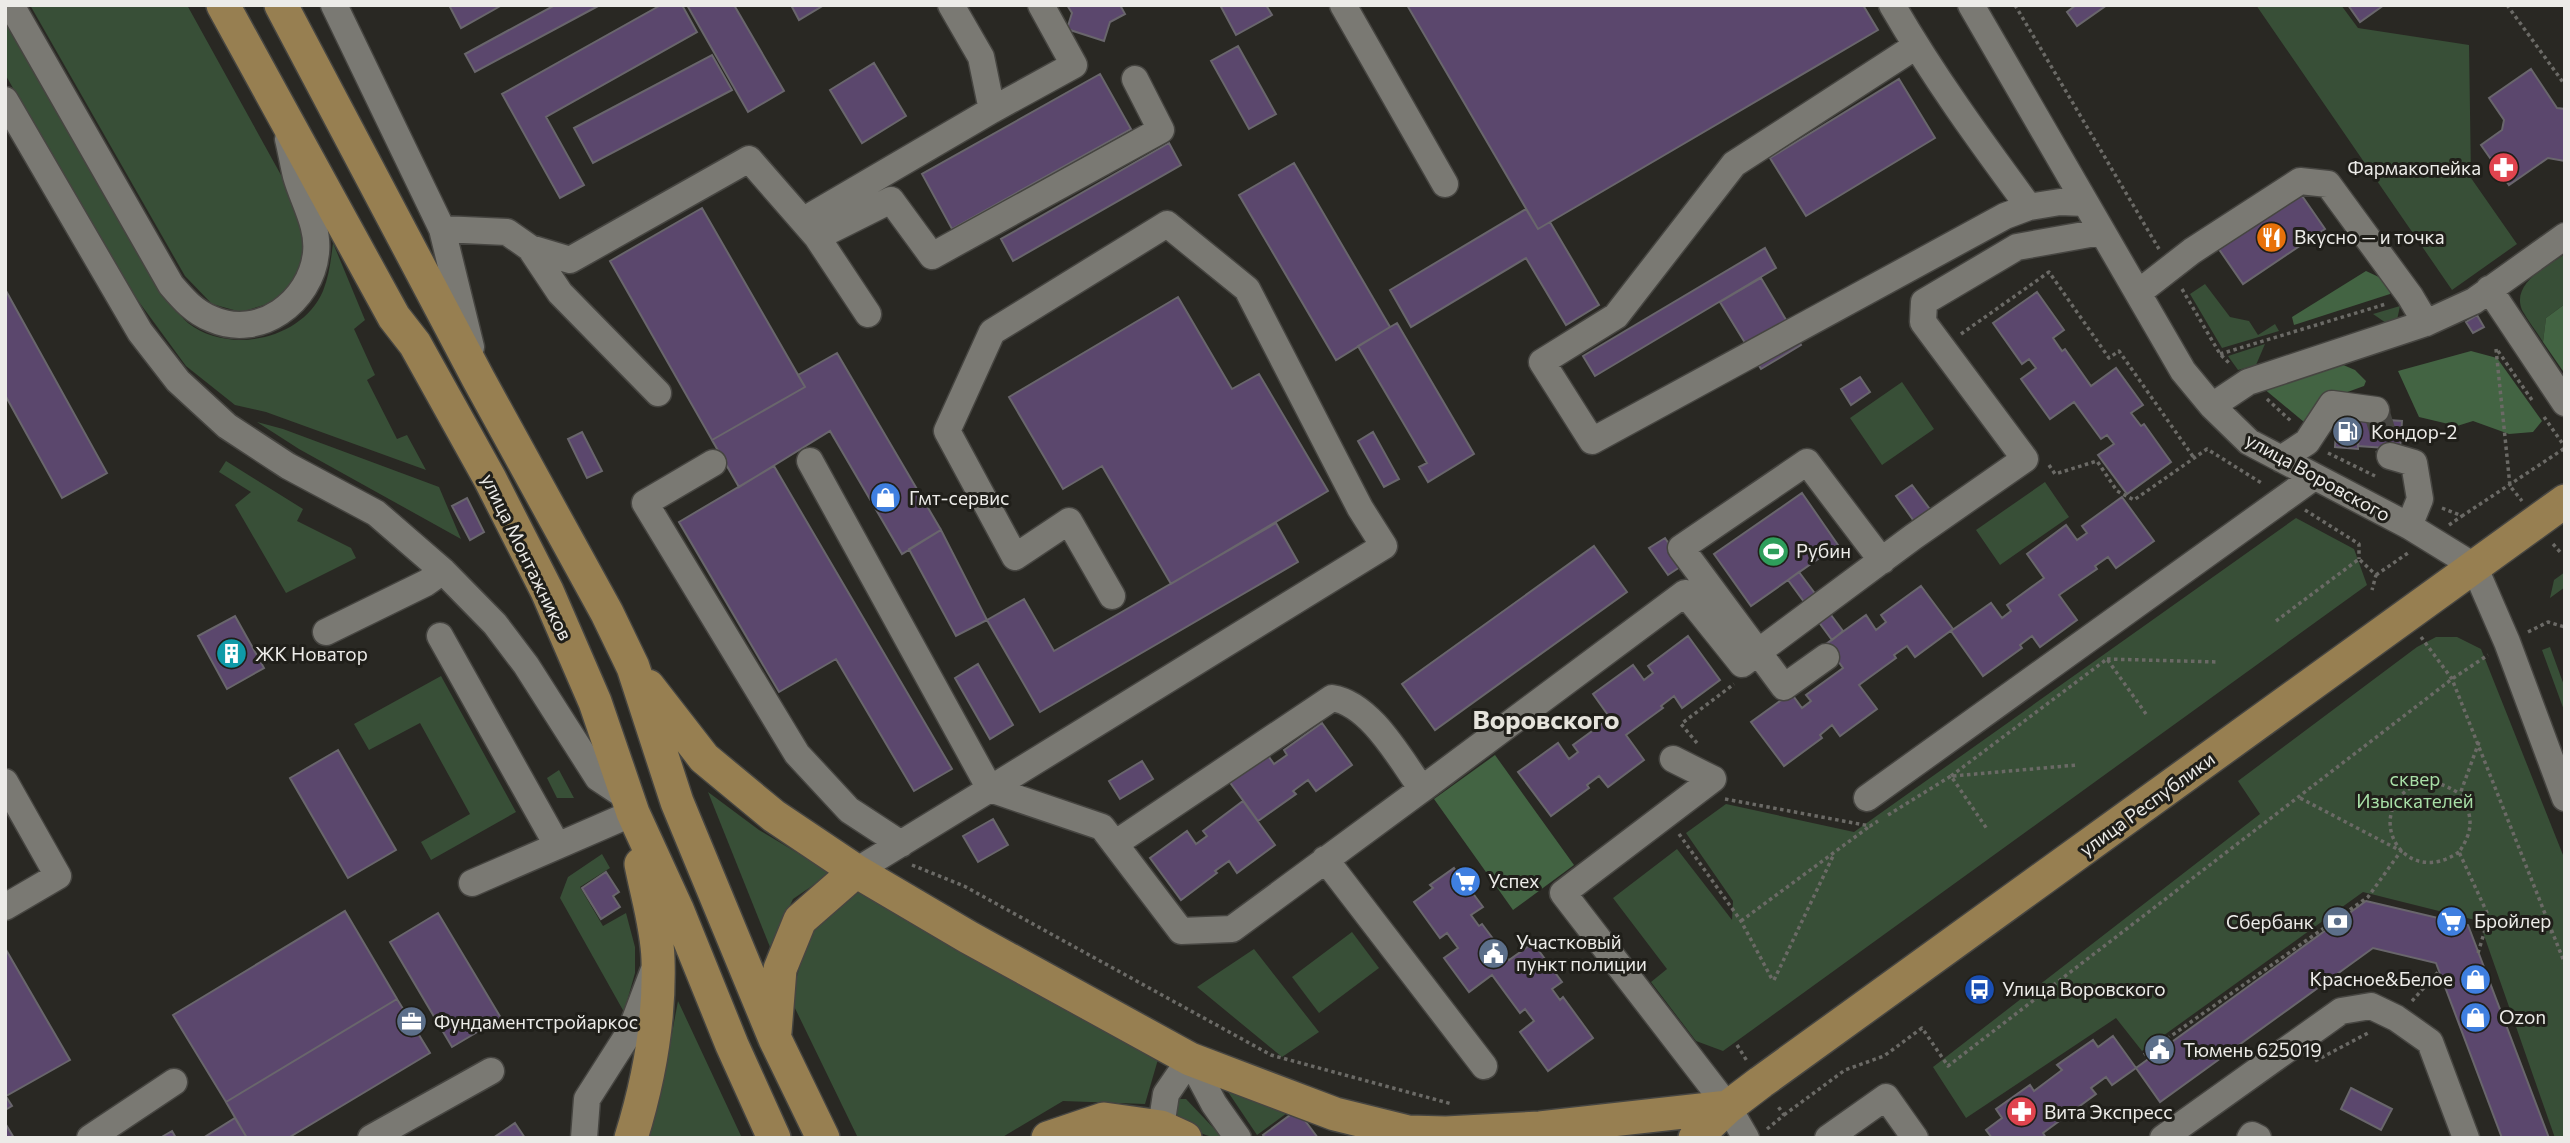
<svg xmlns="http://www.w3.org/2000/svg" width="2570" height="1143" font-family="Commissioner,sans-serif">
	<rect width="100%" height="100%" fill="#292823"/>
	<path fill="#384f37" d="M30 5H187L297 204 305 243 298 279 274 302 241 312 212 304 185 276Z
		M2256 5H2341L2358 28 2469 45 2471 178 2517 244 2452 290Z
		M5 21 170 303C176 310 182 318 188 323 229 355 302 340 323 291 329 276 331 260 333 243L365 320 354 329 375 375 367 380 397 439 407 435 426 470 266 412 235 405 186 366 117 272 5 74Z
		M2565 254V304L2546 318 2543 342C2537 332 2528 321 2522 310 2511 283 2547 267 2565 254Z
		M2205 284 2230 317 2249 321 2258 335 2275 324 2279 331 2222 348 2190 294Z
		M2400 306 2397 320 2389 325 2373 314Z
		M2265 344 2256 365 2238 370 2228 356Z
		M1902 382 1934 429 1882 465 1850 418Z
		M257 422 283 429 439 487 461 539 299 449Z
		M226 461 303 509 297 521 351 548 356 558 286 593 235 505 251 492 219 472Z
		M2045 482 2069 517 2000 565 1976 530Z
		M2296 518 2354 549 2367 585 1723 1051 1696 1041 1651 982 1667 969 1613 898 1677 849 1732 920 1733 901 1686 833 1726 804 1854 832Z
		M2565 572V587L2550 598 2554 580Z
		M2436 637H2457L2481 649 2565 860V907L2563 910 2565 915V1138H2555L2479 921 2363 892 2142 1051 2116 1018 1966 1118 1933 1067 2260 814 2238 781 2417 647Z
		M2550 647 2565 688V713L2542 650Z
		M441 676 516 812 431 860 421 842 470 814 420 723 369 750 354 724Z
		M559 770 574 798H557L547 778Z
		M708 792 759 830 831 873 793 899 770 947Z
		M602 854 610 868 580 887 603 926 626 913 635 947V973L624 1012 560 898 568 877Z
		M864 889 1159 1056 1145 1104 1063 1101 1001 1138H858L791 1000 807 937 835 904Z
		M1352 932 1379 968 1319 1013 1292 977Z
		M1254 949 1319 1032 1282 1057 1197 987Z
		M678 1001 742 1138H645L661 1092Z
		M1222 1083 1291 1110 1257 1135Z
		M1178 1099H1186L1223 1138C1206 1138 1186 1128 1174 1114Z"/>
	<path fill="#436443" d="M2366 271 2381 278 2392 288 2390 294 2294 325 2292 317Z
		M2565 304V374L2543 342 2546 318Z
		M2471 351 2497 358 2542 421 2533 432 2509 434 2473 421 2457 426 2419 417 2398 371Z
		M2341 364 2355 370 2366 381 2364 386 2331 398 2304 422 2263 388Z
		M1495 755 1574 865 1513 910 1434 799Z"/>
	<path fill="#5b476d" stroke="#69666c" stroke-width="2" d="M449 5H502L461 28Z
		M555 5H600L475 72 465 54Z
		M661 5H682L697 32 546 117 584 185 560 198 502 94Z
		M687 5H734L784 91 748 112Z
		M791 5H824L799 20Z
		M1067 5H1120L1125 14 1110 22 1104 41 1067 29 1072 13Z
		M1220 5H1266L1272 15 1236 35Z
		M1407 5H1863L1878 30 1538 229Z
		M2076 5H2107L2077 26 2067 12Z
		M2348 5H2384L2360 22Z
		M1238 46 1276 114 1249 129 1211 61Z
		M712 55 732 90 593 163 574 128Z
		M874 63 906 116 862 143 830 90Z
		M2531 69 2557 108 2565 109V161L2548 158 2509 185 2481 145 2502 130 2504 120 2489 98Z
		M1100 74 1131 129 952 229 922 174Z
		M1899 79 1935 138 1806 216 1770 158Z
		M1169 143 1181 165 1013 261 1001 239Z
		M1294 163 1390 327 1336 360 1239 195Z
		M2298 190 2325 229 2243 284 2216 245Z
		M702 208 805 387 712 440 610 261Z
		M1526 209 1538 229 1550 222 1599 305 1566 325 1526 258 1411 327 1390 290Z
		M1765 248 1776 268 1595 376 1583 356Z
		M1761 278 1801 345 1761 369 1720 302Z
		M5 289 107 473 62 498 5 395Z
		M2037 292 2064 330 2053 338 2062 351 2065 349 2091 386 2116 368 2143 405 2131 413 2141 426 2144 424 2171 462 2127 494 2098 455 2114 444 2107 435 2101 439 2074 402 2050 419 2021 379 2036 368 2029 359 2022 364 1993 323Z
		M1178 297 1232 389 1259 374 1328 491 1171 584 1102 466 1063 489 1009 397Z
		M2477 315 2484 327 2473 333 2466 322Z
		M1397 323 1474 454 1428 482 1419 467 1427 463 1358 346Z
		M837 353 941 530 902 554 830 431 739 487 712 440 805 387 798 375Z
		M1860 377 1870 392 1851 405 1841 389Z
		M2337 416 2360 418 2358 449 2335 447Z
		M2360 418 2402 421 2400 449 2358 446Z
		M582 432 602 471 587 478 568 439Z
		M1373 432 1399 479 1384 487 1358 441Z
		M774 466 952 769 914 791 836 659 779 692 679 522Z
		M1912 485 1932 512 1916 524 1896 496Z
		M1802 493 1838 545 1751 606 1714 554Z
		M2122 497 2154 541 2116 568 2108 557 2095 566 2097 569 2059 595 2077 620 2040 647 2032 636 2020 645 2022 648 1983 676 1951 631 1991 603 2002 618 2011 611 2007 605 2044 578 2027 554 2066 525 2077 540 2087 533 2082 526Z
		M467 498 484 532 470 540 452 506Z
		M1276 523 1298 562 1040 712 987 620 1024 599 1054 651Z
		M941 530 987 620 956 636 909 549Z
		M1665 538 1683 565 1668 575 1649 548Z
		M1594 546 1627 592 1435 730 1402 684Z
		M1799 572 1843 631 1832 640 1788 580Z
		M1921 586 1953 629 1915 657 1907 646 1894 655 1896 658 1859 685 1877 709 1840 736 1832 725 1820 735 1822 738 1784 766 1751 722 1791 693 1802 708 1811 701 1806 695 1843 668 1826 644 1866 615 1876 630 1886 622 1881 615Z
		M235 616 264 668 227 689 198 636Z
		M1688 636 1720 680 1682 708 1674 696 1661 706 1663 708 1626 735 1644 760 1608 787 1599 776 1587 785 1589 788 1551 816 1518 772 1558 743 1569 759 1578 752 1573 745 1610 718 1593 694 1633 665 1644 680 1653 673 1648 666Z
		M978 664 1013 725 990 739 955 678Z
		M1322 723 1352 765 1316 791 1308 780 1293 791 1296 794 1258 821 1226 777 1264 750 1274 764 1287 755 1284 750Z
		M338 750 396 850 348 878 290 778Z
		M1142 761 1153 779 1120 799 1109 781Z
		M1243 801 1275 845 1237 873 1229 861 1215 871 1217 873 1181 900 1150 858 1187 831 1196 844 1207 836 1203 831Z
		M993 819 1008 845 978 862 963 836Z
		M1454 868 1483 907 1471 915 1479 926 1482 924 1509 960 1533 943 1562 982 1552 989 1560 1000 1563 997 1593 1038 1548 1071 1520 1032 1534 1021 1525 1009 1520 1013 1492 975 1469 992 1444 958 1458 948 1447 933 1440 938 1414 902 1433 888 1430 885Z
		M606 872 619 892 613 896 620 907 601 919 582 888Z
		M2366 901 2468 925 2549 1138H2502L2436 963 2373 948 2160 1102 2136 1068Z
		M345 911 397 999 226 1102 173 1015Z
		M438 913 501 1018 452 1047 390 942Z
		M5 948 70 1060 6 1096 5 1095Z
		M397 999 430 1053 288 1138H247L226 1102Z
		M2113 1036 2136 1068 2112 1085 2106 1077 2091 1088 2096 1094 2043 1133 2046 1138H1992L1986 1130 2002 1118 1996 1109 2030 1085 2034 1091 2062 1070 2057 1065 2093 1040 2098 1047Z
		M2351 1088 2392 1109 2381 1130 2341 1109Z
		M5 1095 12 1106 5 1110Z
		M1297 1110 1318 1138H1265L1263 1135Z
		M235 1118 247 1138H203Z
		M5 1123 14 1138H5Z
		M515 1123 525 1138H493Z
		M172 1131 176 1138H160Z"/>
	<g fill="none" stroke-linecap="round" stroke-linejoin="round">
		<path stroke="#464541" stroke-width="26" stroke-dasharray="26 13" stroke-linecap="butt" d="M2376 410 2390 456"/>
		<defs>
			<path id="minor" d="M11 5 171 285C183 299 194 312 212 319 259 340 311 302 316 253 319 226 303 201 296 176 293 164 291 151 288 139
				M334 5 442 229 471 347
				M951 5 981 57 992 110
				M1343 5 1445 184
				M1892 5C1933 76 1981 142 2029 207L2060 202 2085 203
				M1971 5 2183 371 2212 406 2249 442 2409 526 2474 566 2507 642 2565 798
				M1916 46 1734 164 1616 316 1542 362 1592 441 2005 216 2029 207
				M5 100 140 332 178 381 227 426 288 466 376 513 443 571 495 624 526 665 598 778 628 798
				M804 220 992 110 1074 65 1041 5
				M442 229 507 232 530 248 570 260 749 159 817 237 868 314
				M817 237 891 200 932 256 1161 130 1135 79
				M530 248 560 293 658 393
				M2489 289 2565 403
				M2138 293 2192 251 2300 181 2328 184 2410 296 2426 323
				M2212 406 2248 382 2426 323 2474 301 2565 236
				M2390 456 2414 463 2420 499 2409 526
				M2281 459 2307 442 2332 404 2376 410
				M810 461 990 789 856 871
				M713 463 645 503 797 754 849 810 901 844
				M1112 596 1069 521 1015 557 947 431 992 332 1167 224 1247 289 1360 508 1384 546 990 789 1102 827 1181 931 1232 929 1422 789
				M326 632 426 583 443 571
				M440 636 557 845
				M1826 657 1784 687 1681 548 1807 462 1882 561
				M1673 759 1713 779 1563 893 1728 1107 1746 1138
				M5 782 58 876 5 907
				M1867 798 2314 477
				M1116 843 1332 698C1371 704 1400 759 1422 789L1685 593 1742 664 1913 537 2025 459 1923 322 1924 302 2017 247 2101 232
				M1325 859 1484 1066
				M472 883 633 813
				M1161 1127 1166 1094 1190 1059 1214 1104 1238 1138
				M90 1138 174 1082
				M371 1138 491 1071
				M584 1138 587 1099 631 1030 653 972
				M1828 1138 1886 1097 1915 1138
				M2163 1138 2341 1011 2371 1006 2396 1018 2430 1042 2466 1138
				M2250 1138 2252 1135 2258 1138"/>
			<path id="major" d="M223 5 394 317 415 344 490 479 547 591 595 702 633 813 677 909 732 1045 774 1138
				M281 5 479 380 607 613 633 667 677 802 775 1039 823 1138
				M648 686 704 758 774 816 856 871 968 937 1190 1059 1335 1114 1408 1132 1446 1133 1540 1128 1728 1107
				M775 1032 780 969 800 920 856 871
				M631 1138C649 1080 660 1020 658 959 657 927 647 895 641 864
				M1048 1138 1104 1119 1161 1127 1185 1138
				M1695 1138 1728 1107 1761 1082 2565 501"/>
		</defs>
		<use href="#minor" stroke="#464541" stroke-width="29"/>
		<use href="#major" stroke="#464541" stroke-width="36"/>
		<path stroke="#6b6a66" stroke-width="3.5" stroke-dasharray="3.5 3.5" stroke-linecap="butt" d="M2015 5 2159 249
			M2507 5 2565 85
			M2182 289 2220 354 2231 365
			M1961 334 2049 272 2109 358 2119 351 2194 458
			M2496 349 2510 486 2522 501
			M2498 351 2532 400
			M2220 354 2386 304
			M2267 399 2292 422
			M2544 417 2565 447
			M2328 453 2375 476
			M2049 465 2055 474 2097 461 2117 491 2134 500 2207 449 2263 484
			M2442 508 2462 516 2565 448
			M2305 510 2359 544V559
			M2449 525 2462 516
			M2553 544 2561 553
			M2376 575 2408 553
			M2276 621 2359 559 2376 575 2372 590
			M2528 632 2548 622 2565 627
			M2421 637 2452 679 2565 964
			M2107 659 2218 662
			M2479 742 2460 794C2474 816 2473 832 2459 852L2489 917 2552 932
			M1697 743 1681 724 1734 684
			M1951 776 2107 659 2146 714
			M1953 776 2077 765
			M1725 799 1870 826 1878 821
			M1888 815 1951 776 1987 829
			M1679 834 1741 921 1773 981
			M2459 852C2405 889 2364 818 2410 788 2427 777 2445 784 2460 794
			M912 865 964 886 1271 1055 1452 1104
			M1741 921 1870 826
			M2478 953 2489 917
			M1774 980 1834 854
			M2412 1001 2439 971
			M1737 1045 1747 1061
			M2144 1055 2368 897 2401 851 2298 797
			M2315 1061 2370 1032
			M1784 1115 1845 1070 1884 1056 1922 1028 1948 1066 2452 679 2488 655
			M1767 1129 1784 1115 1777 1105"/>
		<use href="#minor" stroke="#7a7973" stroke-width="26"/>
		<use href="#major" stroke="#977f51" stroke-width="33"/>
	</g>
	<defs>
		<symbol id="pharmacy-disc" viewBox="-11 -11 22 22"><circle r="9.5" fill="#e0444e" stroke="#201f1a"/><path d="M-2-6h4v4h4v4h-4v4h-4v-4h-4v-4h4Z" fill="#fff"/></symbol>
		<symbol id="restaurant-disc" viewBox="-11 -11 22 22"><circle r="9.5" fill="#e8710a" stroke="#201f1a"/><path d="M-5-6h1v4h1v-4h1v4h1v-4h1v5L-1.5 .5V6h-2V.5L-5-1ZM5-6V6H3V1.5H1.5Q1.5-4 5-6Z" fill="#fff"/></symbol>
		<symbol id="fuel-disc" viewBox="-11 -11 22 22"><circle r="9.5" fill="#5c6f8a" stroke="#201f1a"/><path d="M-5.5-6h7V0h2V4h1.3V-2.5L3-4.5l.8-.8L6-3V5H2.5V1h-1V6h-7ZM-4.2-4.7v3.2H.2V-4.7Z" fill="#fff"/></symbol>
		<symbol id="shop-disc" viewBox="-11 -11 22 22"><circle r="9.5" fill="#3f7fe0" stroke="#201f1a"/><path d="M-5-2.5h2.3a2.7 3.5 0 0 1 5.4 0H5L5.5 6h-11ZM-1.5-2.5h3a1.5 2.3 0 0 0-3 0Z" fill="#fff"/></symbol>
		<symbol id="stadium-disc" viewBox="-11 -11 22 22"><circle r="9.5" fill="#2e9e5b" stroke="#201f1a"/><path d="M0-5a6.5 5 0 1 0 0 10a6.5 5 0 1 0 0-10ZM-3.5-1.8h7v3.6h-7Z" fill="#fff"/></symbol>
		<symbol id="building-disc" viewBox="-11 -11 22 22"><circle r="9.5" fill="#0f9aa8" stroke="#201f1a"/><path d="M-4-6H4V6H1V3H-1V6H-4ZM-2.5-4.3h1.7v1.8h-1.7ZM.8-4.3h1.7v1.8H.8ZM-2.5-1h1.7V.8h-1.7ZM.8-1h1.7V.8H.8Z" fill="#fff"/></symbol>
		<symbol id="supermarket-disc" viewBox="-11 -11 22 22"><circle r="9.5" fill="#3f7fe0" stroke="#201f1a"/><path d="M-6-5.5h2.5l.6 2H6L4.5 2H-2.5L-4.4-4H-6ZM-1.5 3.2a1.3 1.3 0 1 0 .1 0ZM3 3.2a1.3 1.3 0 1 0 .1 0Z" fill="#fff"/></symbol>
		<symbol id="bank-disc" viewBox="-11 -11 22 22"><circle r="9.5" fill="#5c6f8a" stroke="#201f1a"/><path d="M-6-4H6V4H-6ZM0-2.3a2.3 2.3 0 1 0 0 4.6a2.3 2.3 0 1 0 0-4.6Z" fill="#fff"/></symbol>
		<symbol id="civic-disc" viewBox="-11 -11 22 22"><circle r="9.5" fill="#5c6f8a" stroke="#201f1a"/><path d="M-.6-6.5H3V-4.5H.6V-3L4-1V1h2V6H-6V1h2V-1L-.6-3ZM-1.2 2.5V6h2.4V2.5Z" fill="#fff"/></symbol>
		<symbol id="bus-disc" viewBox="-11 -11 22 22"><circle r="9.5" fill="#1a4fb4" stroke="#201f1a"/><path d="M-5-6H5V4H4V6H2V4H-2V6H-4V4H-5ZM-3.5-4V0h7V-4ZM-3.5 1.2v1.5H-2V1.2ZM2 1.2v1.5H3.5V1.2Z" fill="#fff"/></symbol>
		<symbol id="office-disc" viewBox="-11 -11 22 22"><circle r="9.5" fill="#5c6f8a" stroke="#201f1a"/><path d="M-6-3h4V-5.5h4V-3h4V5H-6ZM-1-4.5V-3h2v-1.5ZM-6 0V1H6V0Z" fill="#fff"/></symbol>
	</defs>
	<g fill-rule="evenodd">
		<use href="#pharmacy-disc" x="2486" y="150" width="35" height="35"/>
		<use href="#restaurant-disc" x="2254" y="220" width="35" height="35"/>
		<use href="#fuel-disc" x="2330" y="414" width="35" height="35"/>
		<use href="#shop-disc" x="868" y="480" width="35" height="35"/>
		<use href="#stadium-disc" x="1756" y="534" width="35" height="35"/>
		<use href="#building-disc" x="214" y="636" width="35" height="35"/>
		<use href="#supermarket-disc" x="1448" y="864" width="35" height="35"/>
		<use href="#supermarket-disc" x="2434" y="904" width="35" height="35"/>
		<use href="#bank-disc" x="2320" y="904" width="35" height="35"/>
		<use href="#civic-disc" x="1476" y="936" width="35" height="35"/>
		<use href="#shop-disc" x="2458" y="962" width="35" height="35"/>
		<use href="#bus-disc" x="1962" y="972" width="35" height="35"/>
		<use href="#shop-disc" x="2458" y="1000" width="35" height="35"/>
		<use href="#office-disc" x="394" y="1004" width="35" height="35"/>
		<use href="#civic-disc" x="2142" y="1032" width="35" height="35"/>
		<use href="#pharmacy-disc" x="2004" y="1094" width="35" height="35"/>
	</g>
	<g text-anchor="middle" stroke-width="6" stroke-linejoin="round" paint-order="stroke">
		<g font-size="19" fill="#ecebe8" stroke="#201f1a" text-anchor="start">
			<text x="2481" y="175" text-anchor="end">Фармакопейка</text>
			<text x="2294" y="244">Вкусно — и точка</text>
			<text x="2371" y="439">Кондор-2</text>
			<text x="909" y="505">Гмт-сервис</text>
			<text x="1796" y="558">Рубин</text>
			<text x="255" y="661">ЖК Новатор</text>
			<text x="1488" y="888">Успех</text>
			<text x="2474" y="928">Бройлер</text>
			<text x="2314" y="929" text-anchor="end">Сбербанк</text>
			<text x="1516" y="949">Участковый<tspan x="1516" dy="22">пункт полиции</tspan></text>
			<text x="2453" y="986" text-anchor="end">Красное&amp;Белое</text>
			<text x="2002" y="996">Улица Воровского</text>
			<text x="2499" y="1024">Ozon</text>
			<text x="434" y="1029">Фундаментстройаркос</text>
			<text x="2183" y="1057">Тюмень 625019</text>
			<text x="2044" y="1119">Вита Экспресс</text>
		</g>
		<g font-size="19" fill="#ecebe8" stroke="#201f1a">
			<text transform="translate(2318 477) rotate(29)" y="7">улица Воровского</text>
			<text transform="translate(527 557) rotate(64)" y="7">улица Монтажников</text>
			<text transform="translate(2147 804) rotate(-36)" y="7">улица Республики</text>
		</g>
		<g font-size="19" fill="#a7dea6" stroke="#201f1a">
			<text x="2415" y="786">сквер<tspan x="2415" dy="22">Изыскателей</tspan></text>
		</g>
		<g font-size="26" font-weight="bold" fill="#e5e3dc" stroke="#201f1a">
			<text x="1546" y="729">Воровского</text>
		</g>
	</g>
	<rect width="2570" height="1143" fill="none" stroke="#ecebe8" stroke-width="14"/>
</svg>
